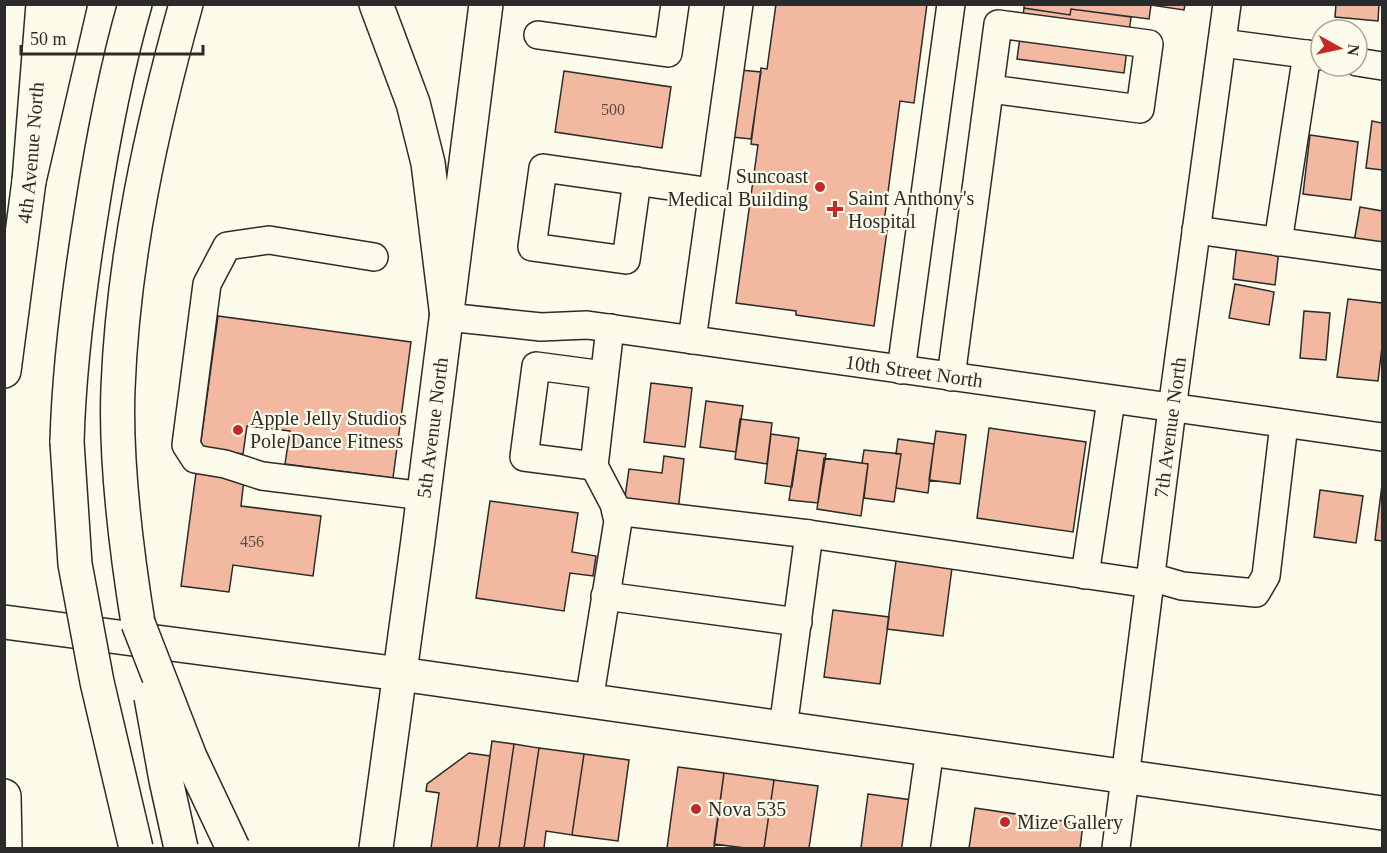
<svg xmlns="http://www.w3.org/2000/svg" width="1387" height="853" font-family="'Times New Roman',serif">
	<rect width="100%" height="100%" fill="#fdfbea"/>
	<path fill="#f2b8a0" stroke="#2b2b2b" stroke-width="1.5" d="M776 4H927L914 103 900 101 883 230 887 231 874 326 796 315V311L736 303 758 145 751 144 761 68 767 69Z
		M1024 4H1185L1184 10 1151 5 1149 19 1071 9 1070 15 1024 8Z
		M1336 4H1379L1378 21 1335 17Z
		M1024 8 1070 15 1071 9 1131 17 1124 73 1017 59Z
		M740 70 761 72 751 139 732 137Z
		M564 71 671 87 662 148 555 132Z
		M1372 121 1382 123V170L1366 168Z
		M1310 135 1358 142 1351 200 1303 194Z
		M1360 207 1382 211V247L1354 242Z
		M1237 244 1279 250 1275 285 1233 279Z
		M1235 284 1274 292 1269 325 1229 318Z
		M1348 299 1382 303V347L1378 381 1337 377Z
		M1304 311 1330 313 1326 360 1300 358Z
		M218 316 411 342 393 478 285 464 290 431 247 426 243 454 200 448Z
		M651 383 692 388 685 447 644 442Z
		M706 401 743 406 736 452 700 447Z
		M740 419 772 423 767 464 735 459Z
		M989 428 1086 442 1073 532 977 518Z
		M936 431 966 435 960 484 929 480Z
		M771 434 799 438 792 487 765 483Z
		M898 439 934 444 928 493 896 488 901 454H896Z
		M797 450 826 454 818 503 789 500Z
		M864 450 901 454 894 502 864 498 868 464 862 463Z
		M664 456 684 459 678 511 624 504 629 469 662 473Z
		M824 458 868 464 861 516 817 509Z
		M196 473 244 479 241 506 321 516 313 576 233 565 229 592 181 586Z
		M1382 485V541L1375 540Z
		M1320 490 1363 496 1356 543 1314 537Z
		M490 501 578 513 572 552 596 556 593 576 570 573 564 611 476 598Z
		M896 561 952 568 943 636 887 629Z
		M833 610 889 617 880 684 824 677Z
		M492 741 514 744 499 848H477Z
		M514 744 539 748 524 848H499Z
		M539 748 584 754 572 835 546 831 544 848H524Z
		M469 753 490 756 477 848H431L439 793 426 791 427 784Z
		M584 754 629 760 618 841 572 835Z
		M678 767 724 773 714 848H667Z
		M724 773 774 780 764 848H745L714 844Z
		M774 780 818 786 809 848H764Z
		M868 794 912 800 905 848H861Z
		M975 808 1083 824 1080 848H969Z"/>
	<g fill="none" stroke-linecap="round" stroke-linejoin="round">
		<defs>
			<g id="minor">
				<path d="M538 35 668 53 675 4"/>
				<path d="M1222 43 1321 56"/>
				<path d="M1357 62 1382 66"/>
				<path d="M637 181 626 260 532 247 543 168 712 192"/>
				<path d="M1196 230 1382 256"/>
				<path d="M1278 242 1307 54"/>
				<path d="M374 257 269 240 227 246 207 284 186 445 195 459 225 464 262 476 424 496"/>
				<path id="s1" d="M447 317 541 327 587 325 1382 437"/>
				<path d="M692 340 739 4"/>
				<path d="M901 370 951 4"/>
				<path d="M951 377 998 24 1149 44 1140 109 990 89"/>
				<path d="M594 466 524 457 536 366 604 375"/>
				<path d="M616 511 809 534 1150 584"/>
				<path d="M1085 575 1111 400"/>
				<path d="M1151 577 1182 586 1256 593 1266 576 1284 424"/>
				<path d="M605 596 798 622"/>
				<path d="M589 701 618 521 614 504 594 466 610 328"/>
				<path d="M783 728 809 534"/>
				<path d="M916 848 930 749"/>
				<path id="s2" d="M1116 848 1172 409 1227 4"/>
			</g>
			<g id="major">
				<path id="s3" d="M4 371 29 181 43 4"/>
				<path d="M4 622 400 674 1382 813"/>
				<path d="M4 796 5 848"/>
				<path id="s4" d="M376 848 418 540 486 4"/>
			</g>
			<path id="highway" d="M376 4 413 103 428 163 447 317
				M29 181 70 4
				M67 442C69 365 79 290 91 215 102 144 115 73 135 4
				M138 623C126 548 115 463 118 388 123 259 151 129 186 4"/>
		</defs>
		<use href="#minor" stroke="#2b2b2b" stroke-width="30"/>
		<use href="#major" stroke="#2b2b2b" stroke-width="36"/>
		<use href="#highway" stroke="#2b2b2b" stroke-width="36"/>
		<use href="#minor" stroke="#fdfbea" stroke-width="27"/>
		<use href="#major" stroke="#fdfbea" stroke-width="33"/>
		<use href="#highway" stroke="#fdfbea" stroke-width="33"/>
		<defs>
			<path id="highway-bridge" d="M67 442 75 564 97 682 136 848
				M138 623 190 757 233 848
				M151 697 166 780 181 848"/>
		</defs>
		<use href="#highway-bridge" stroke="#2b2b2b" stroke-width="36" stroke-linecap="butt"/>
		<use href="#highway-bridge" stroke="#fdfbea" stroke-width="33"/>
	</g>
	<g fill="#c62828" stroke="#fdfbea" stroke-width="2">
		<circle cx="820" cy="187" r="6"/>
		<path d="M832 200h6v6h6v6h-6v6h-6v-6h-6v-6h6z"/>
		<circle cx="238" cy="430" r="6"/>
		<circle cx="696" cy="809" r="6"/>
		<circle cx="1005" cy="822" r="6"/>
	</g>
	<g text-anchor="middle" stroke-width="4.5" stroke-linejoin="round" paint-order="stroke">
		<g font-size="16" fill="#5d4e48">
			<text x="613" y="115">500</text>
			<text x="252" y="547">456</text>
		</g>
		<g font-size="20" fill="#2b2b2b" stroke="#fdfbea">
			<text dy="7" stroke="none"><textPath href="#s3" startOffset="220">4th Avenue North</textPath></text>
			<text dy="7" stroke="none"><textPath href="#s1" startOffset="471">10th Street North</textPath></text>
			<text dy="7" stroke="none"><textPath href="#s2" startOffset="424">7th Avenue North</textPath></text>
			<text dy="7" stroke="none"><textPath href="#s4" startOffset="424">5th Avenue North</textPath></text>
		</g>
		<g font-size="20" fill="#2b2b2b" stroke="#fdfbea" text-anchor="start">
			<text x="808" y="183" text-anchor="end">Suncoast<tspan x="808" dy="23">Medical Building</tspan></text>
			<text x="848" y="205">Saint Anthony's<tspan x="848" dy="23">Hospital</tspan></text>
			<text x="250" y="425">Apple Jelly Studios<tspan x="250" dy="23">Pole Dance Fitness</tspan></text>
			<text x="708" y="816">Nova 535</text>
			<text x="1017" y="829">Mize Gallery</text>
		</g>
	</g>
	<rect width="1387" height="853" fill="none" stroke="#2b2b2b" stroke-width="12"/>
	<g transform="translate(1339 48) rotate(98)"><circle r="28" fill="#fdfbea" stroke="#a9a89e" stroke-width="1.5"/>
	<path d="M0-4.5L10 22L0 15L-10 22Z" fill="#c62828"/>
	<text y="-9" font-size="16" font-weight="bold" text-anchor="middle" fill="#2b2b2b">N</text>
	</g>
	<path d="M21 45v9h182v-9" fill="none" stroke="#2b2b2b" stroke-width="3"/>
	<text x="30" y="45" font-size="18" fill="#2b2b2b" stroke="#fdfbea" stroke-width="4.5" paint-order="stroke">50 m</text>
</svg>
